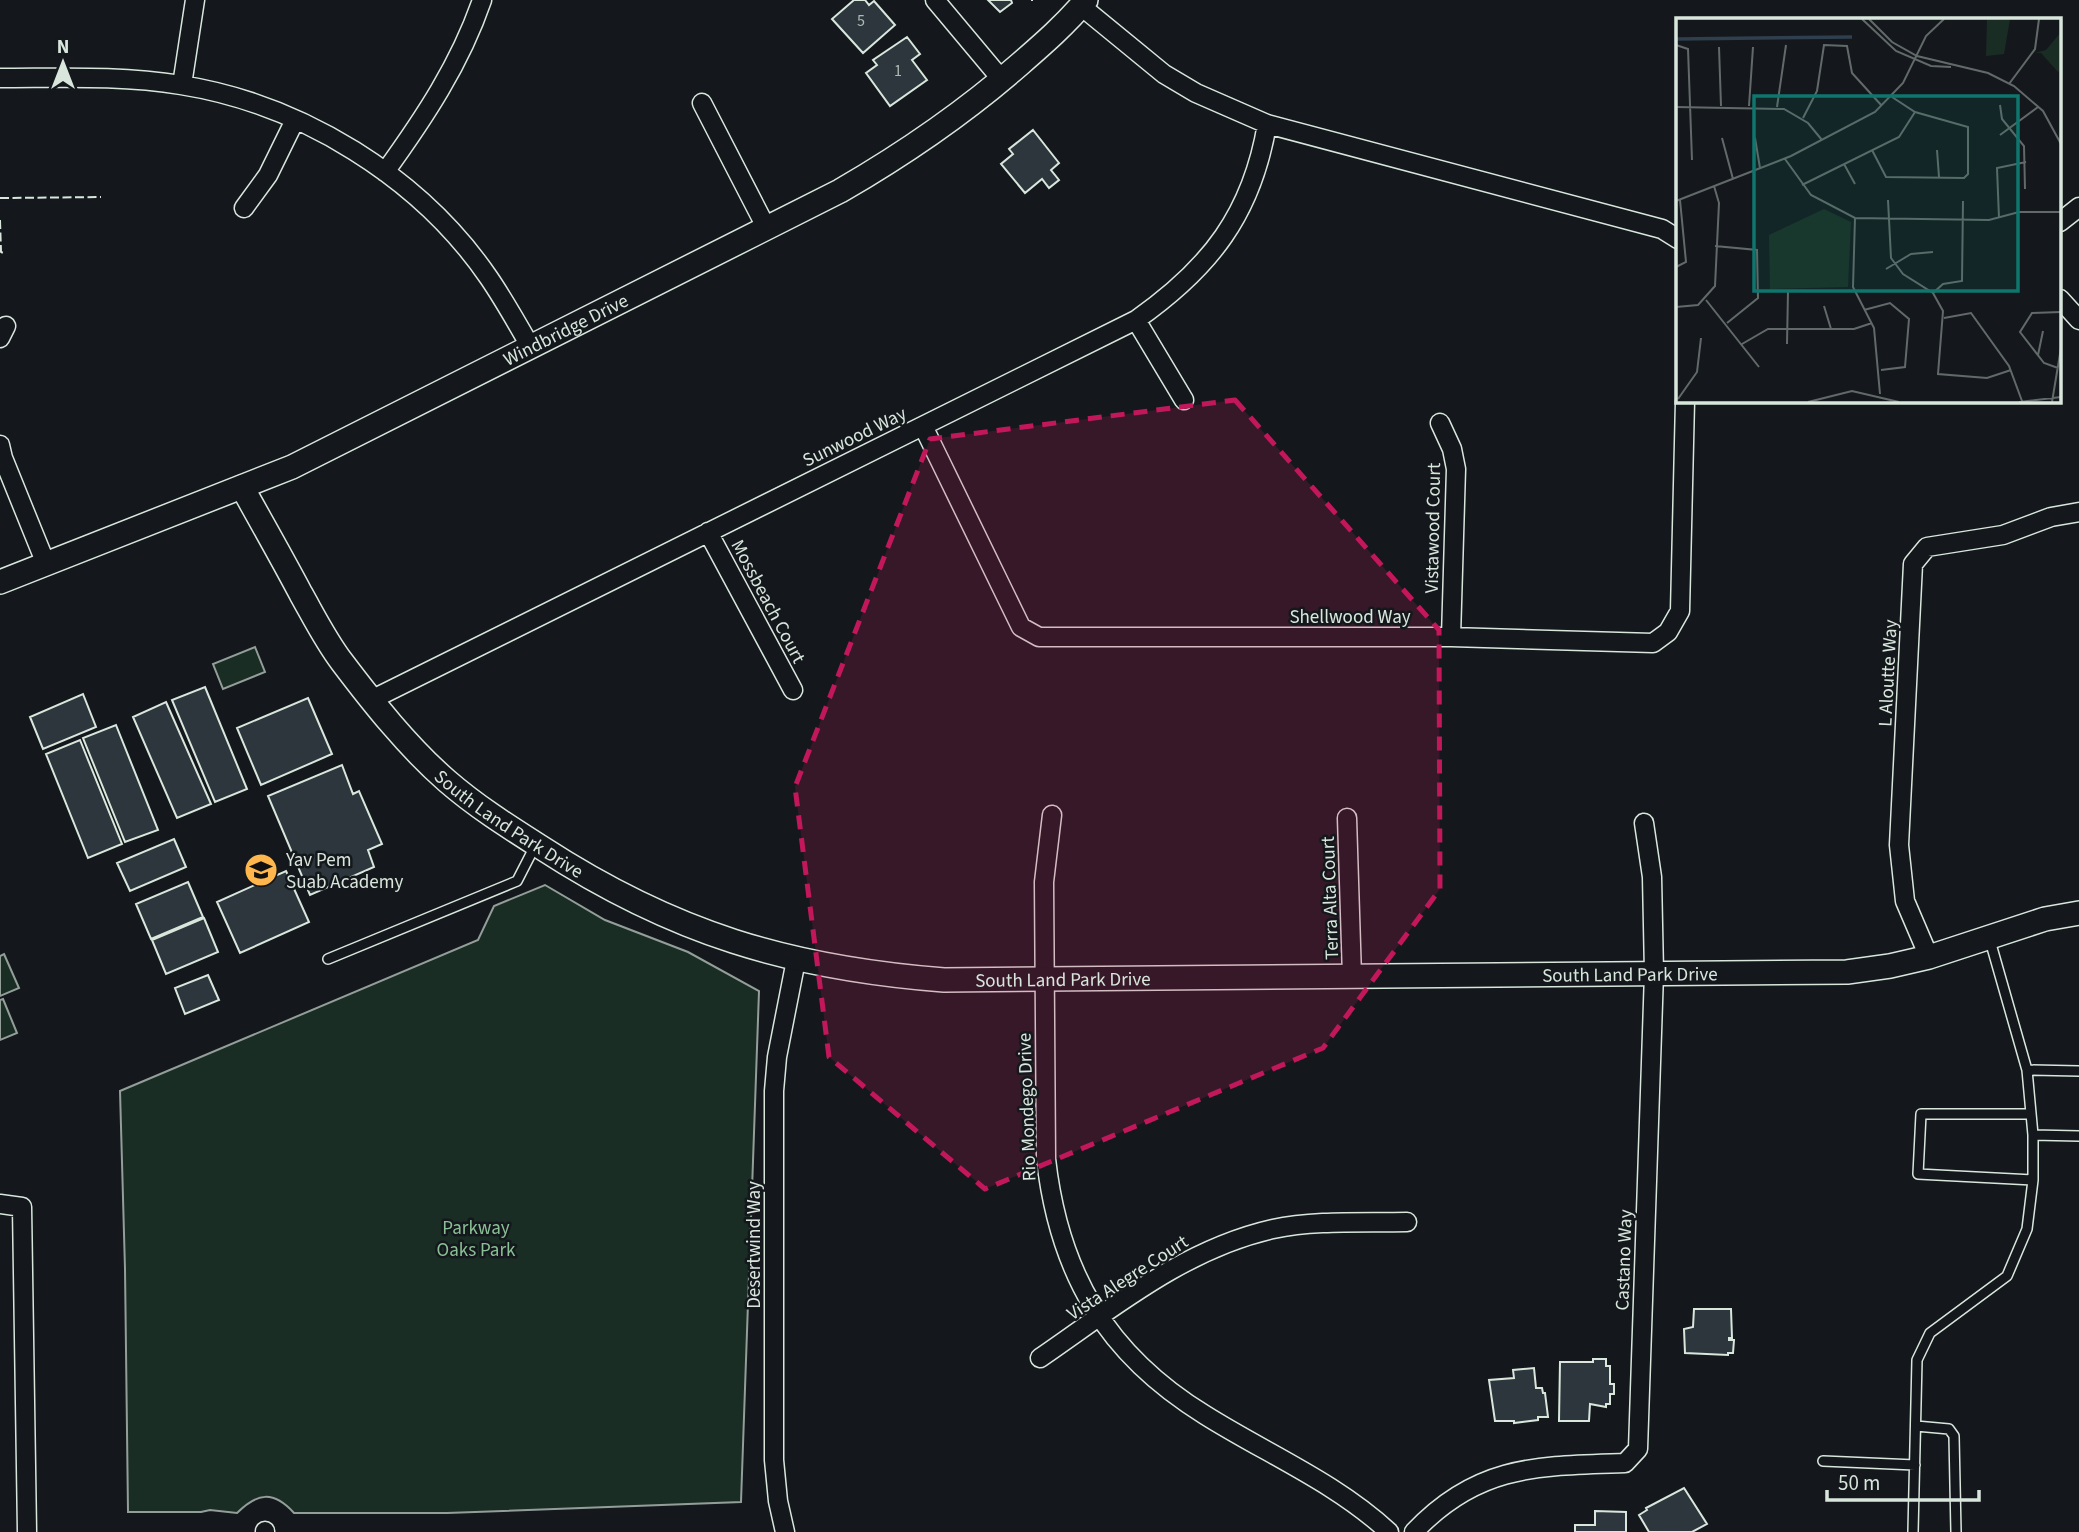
<svg xmlns="http://www.w3.org/2000/svg" width="2079" height="1532" font-family="'Source Sans 3',sans-serif">
	<rect width="100%" height="100%" fill="#14181c"/>
	<path fill="#1a2d24" stroke="#939e99" stroke-width="2" d="M255 647 265 672 223 689 213 664Z
		M545 885 605 920 688 952 759 991 741 1502 447 1513H294C273 1490 257 1493 237 1513L210 1510 201 1512H128L125 1269 120 1091 478 940 494 906Z
		M4 954 19 988 0 996V956Z
		M3 999 17 1033 0 1040V1000Z"/>
	<path fill="#2c363c" stroke="#d8e6dc" stroke-width="2" d="M854 0H865L869 5 874 1 895 25 863 53 832 19Z
		M988 0H1011L1012 3 1000 12Z
		M907 37 920 54 912 60 927 80 890 106 866 73 877 65 873 60Z
		M1033 130 1059 163 1051 170 1059 180 1049 188 1042 179 1025 193 1001 164 1013 154 1009 149Z
		M205 687 247 789 215 802 172 700Z
		M83 694 96 727 43 749 30 717Z
		M308 698 332 754 261 785 237 728Z
		M166 702 211 804 177 818 133 717Z
		M116 725 158 830 125 842 83 738Z
		M80 740 122 844 88 858 46 754Z
		M342 765 353 794 359 791 382 844 368 850 374 867 310 895 268 796Z
		M174 839 186 867 130 891 117 863Z
		M286 871 309 922 240 953 217 902Z
		M188 882 203 917 151 939 136 904Z
		M204 918 218 952 166 974 152 940Z
		M208 975 219 1000 185 1014 175 988Z
		M1694 1309H1731L1732 1338H1729V1340H1734L1733 1353H1728V1355L1685 1353 1684 1329 1693 1327Z
		M1593 1359H1606V1366H1610V1384H1614V1394H1610V1404H1606V1407L1590 1404 1589 1421H1559L1560 1362H1593Z
		M1534 1368 1536 1388H1542L1543 1393H1545L1548 1417H1538V1420L1514 1423V1421H1495L1489 1380 1514 1378 1513 1370Z
		M1684 1488 1707 1524 1692 1532H1649L1639 1515 1647 1510 1646 1508Z
		M1595 1511 1626 1512V1532H1575V1525H1595Z"/>
	<g fill="none" stroke-linecap="round" stroke-linejoin="round">
		<defs>
			<path id="service" d="M328 959 517 881 535 846
				M2027 1070 2079 1071
				M2031 1114H1921L1918 1174 2033 1180
				M2033 1135 2079 1136
				M1916 1426 1949 1429 1954 1436 1956 1532
				M1823 1461 1915 1465
				M1913 1532 1917 1360 1930 1333 2007 1276 2027 1229 2033 1180V1135L2027 1070 1989 937"/>
			<path id="minor" d="M935 0 1002 80
				M1081 6 1164 74 1196 93 1267 124 1662 229 1678 239
				M0 78C60 78 121 75 181 85 301 104 420 177 489 278 504 300 517 323 530 346
				M182 85 195 0
				M702 103 767 229
				M385 172C424 118 460 64 482 0
				M244 208 268 175 295 120
				M2060 222 2079 207
				M2060 299 2079 320
				M1136 320 1184 400
				M0 338 6 326
				M1440 423 1452 449 1456 469 1451 637
				M923 426 1021 627 1039 637H1451L1653 643 1668 632 1680 611 1685 401
				M0 445 3 458 46 564
				M708 532 793 690
				M373 699 1136 320C1210 268 1252 214 1267 124
				M1052 815 1044 882 1046 1159C1059 1273 1106 1354 1205 1415 1267 1454 1335 1482 1389 1532
				M1347 818 1352 977
				M1929 957 1905 901 1899 845 1913 564 1927 547 2003 535 2051 517 2079 512
				M0 1204 22 1207 27 1532
				M1040 1358C1113 1308 1184 1249 1273 1229 1316 1220 1363 1223 1407 1222
				M265 1531V1532
				M785 1532 778 1501 774 1460V1091L777 1057 796 960
				M1414 1532C1478 1464 1539 1466 1625 1463L1638 1449 1654 973 1652 877 1644 823"/>
			<g id="tertiary">
				<path id="s1" d="M242 487C262 523 282 558 301 594 314 617 326 641 342 662 373 703 408 747 447 781 477 807 509 827 542 848 673 933 789 968 944 980L1847 972 1890 966 1929 957 2045 919 2079 913"/>
				<path id="s2" d="M0 582 292 467 840 191C904 154 964 113 1020 64 1043 44 1066 24 1086 0"/>
			</g>
		</defs>
		<use href="#service" stroke="#d8e6dc" stroke-width="12"/>
		<use href="#minor" stroke="#d8e6dc" stroke-width="21"/>
		<use href="#tertiary" stroke="#d8e6dc" stroke-width="26"/>
		<use href="#service" stroke="#14181c" stroke-width="9"/>
		<use href="#minor" stroke="#14181c" stroke-width="18"/>
		<use href="#tertiary" stroke="#14181c" stroke-width="23"/>
		<path stroke="#d8e6dc" stroke-width="2" stroke-dasharray="9 3.5" stroke-linecap="butt" d="M1031 0H1033
			M0 198 101 197
			M0 220 1 252 6 254"/>
	</g>
	<path fill="#c2185b" fill-opacity="0.2" stroke="#c2185b" stroke-width="5" stroke-dasharray="14 9" stroke-linejoin="round" d="M1235 400 1439 630 1440 889 1323 1048 985 1189 829 1057 795 787 930 439Z"/>
	<defs>
		<symbol id="school-disc" viewBox="-11 -11 22 22"><circle r="9.5" fill="#ffb74d" stroke="#14181c"/><path d="M0-5L7-2L0 1L-7-2ZM-4 1L0 2.5L4 1V4Q0 6-4 4Z" fill="#111"/></symbol>
	</defs>
	<g fill-rule="evenodd">
		<use href="#school-disc" x="242" y="851" width="38" height="38"/>
	</g>
	<g text-anchor="middle" stroke-width="5" stroke-linejoin="round" paint-order="stroke">
		<g font-size="16" fill="#adbab4">
			<text x="861" y="26">5</text>
			<text x="898" y="76">1</text>
		</g>
		<g font-size="19" fill="#d8e6dc" stroke="#14181c">
			<text dy="7" stroke="none"><textPath href="#s2" startOffset="620">Windbridge Drive</textPath></text>
			<text transform="translate(854 436) rotate(-26)" y="7">Sunwood Way</text>
			<text transform="translate(1432 528) rotate(-89)" y="7">Vistawood Court</text>
			<text transform="translate(769 601) rotate(62)" y="7">Mossbeach Court</text>
			<text x="1350" y="623">Shellwood Way</text>
			<text transform="translate(1887 673) rotate(-87)" y="7">L Aloutte Way</text>
			<text dy="7" stroke="none"><textPath href="#s1" startOffset="436">South Land Park Drive</textPath></text>
			<text transform="translate(1329 898) rotate(-92)" y="7">Terra Alta Court</text>
			<text dy="7" stroke="none"><textPath href="#s1" startOffset="1591">South Land Park Drive</textPath></text>
			<text dy="7" stroke="none"><textPath href="#s1" startOffset="1024">South Land Park Drive</textPath></text>
			<text transform="translate(1026 1107) rotate(-92)" y="7">Rio Mondego Drive</text>
			<text transform="translate(753 1245) rotate(-90)" y="7">Desertwind Way</text>
			<text transform="translate(1623 1260) rotate(-88)" y="7">Castano Way</text>
			<text transform="translate(1127 1277) rotate(-33)" y="7">Vista Alegre Court</text>
		</g>
		<g font-size="19" fill="#d8e6dc" stroke="#14181c" text-anchor="start">
			<text x="286" y="866">Yav Pem<tspan x="286" dy="22">Suab Academy</tspan></text>
		</g>
		<g font-size="19" fill="#8ac095" stroke="#14181c">
			<text x="476" y="1234">Parkway<tspan x="476" dy="22">Oaks Park</tspan></text>
		</g>
	</g>
	<g transform="translate(1676 18)">
		<rect width="385" height="385" fill="#14181c"/>
		<path d="M311 1H334L328 36 310 38ZM385 14V50L382 54 365 35H359L370 32ZM148 191 175 204 172 269 94 271 93 217Z" fill="#1a2d24"/>
		<path fill="none" stroke="#2f3f4d" stroke-width="3.5" d="M0 21 176 19"/>
		<path fill="none" stroke="#626a69" stroke-width="2" d="M186 1 220 33 255 48 275 49M193 1 216 24 241 38 312 55 338 68 367 93 385 126M0 27 12 31 16 142M43 29 45 88M333 66 359 31 363 1M324 87 326 101 348 128 349 171M73 88 77 29M0 89 108 91 132 105 146 122M101 89 110 27M127 100 141 73 148 27 171 28 176 55 206 88M324 117 362 89M46 120 57 161M79 120 84 150M196 132 210 159 288 160 292 156V109L239 94 216 79M261 132 263 159M109 141 135 177 179 200 313 202 343 194H385M168 146 179 166M126 167 223 119 239 94M212 182 215 240 227 256 257 275 267 293 262 356 311 360 335 352M0 183 115 138 199 94 227 65 250 18 268 1M179 200 177 269 198 310 204 376M323 200 321 150 350 144M39 228 81 232 82 280 51 305M0 249 10 244 4 182M210 251 235 236 257 234M257 275 267 266 286 263 287 183M30 282 83 349M148 288 155 311M0 289 22 287 39 268 43 185 38 168M188 292 214 285 233 301 229 349 205 352M268 300 295 295 333 348 346 383M66 326 92 311H178L196 305M111 326 112 273M362 337 367 313M382 350 368 345 344 314 356 295 385 294M2 381 21 354 25 320M132 384 176 373 223 384M343 384 385 379M376 384 385 330"/>
		<path fill="#0f766e" fill-opacity="0.15" stroke="#0f766e" stroke-width="3.5" d="M78 78H342V273H78Z"/>
		<rect width="385" height="385" fill="none" stroke="#d8e6dc" stroke-width="3.5"/>
	</g>
	<g transform="translate(63 63)" stroke="#14181c" stroke-width="5" paint-order="stroke">
	<path d="M0-5L12 26L0 18L-12 26Z" fill="#d8e6dc"/>
	<text y="-10" font-size="19" font-weight="bold" text-anchor="middle" fill="#d8e6dc">N</text>
	</g>
	<path d="M1827 1490v10h152v-10" fill="none" stroke="#d8e6dc" stroke-width="3.5"/>
	<text x="1838" y="1490" font-size="21" fill="#d8e6dc" stroke="#14181c" stroke-width="5" paint-order="stroke">50 m</text>
</svg>
